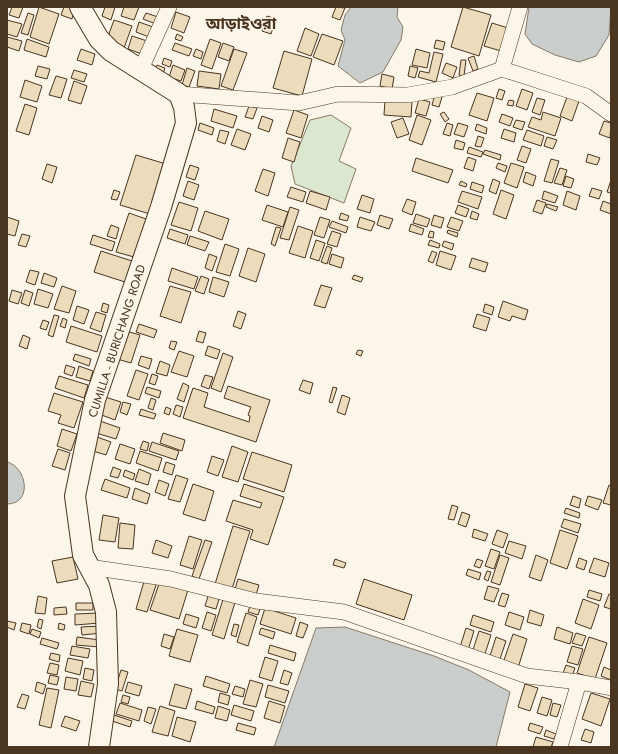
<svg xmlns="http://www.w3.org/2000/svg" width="618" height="754" font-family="Jost,'Noto Sans Bengali',sans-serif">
	<rect width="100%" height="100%" fill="#fbf6e9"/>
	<path fill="#dce7d0" stroke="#887966" d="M331 115 351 128 339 161 356 169 344 203 295 184 291 166 310 120Z"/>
	<path fill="#c9cecd" stroke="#887966" d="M351 7H398L397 17 403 27 401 40 383 72 360 83 338 66 345 40 341 30 345 15Z
		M529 7H611L609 35 596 56 579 62 555 55 532 44 525 34Z
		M7 462C27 467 33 504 7 504Z
		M345 627 434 656 469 670 510 692 496 747H274L316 628Z"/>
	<path fill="#ecdcbc" stroke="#4a3520" d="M12 7H23L19 18 9 15Z
		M39 7 59 14 49 44 30 37Z
		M64 7H75L72 19 61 15Z
		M105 7H115L111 20 102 16Z
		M124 7H139L134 20 121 16Z
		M336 7 345 8 340 20 332 17Z
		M463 7 491 15 479 56 451 47Z
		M176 12 190 17 184 33 171 28Z
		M28 13 34 15 28 35 21 33Z
		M146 13 158 17 156 24 143 19Z
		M267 16 276 19 271 34 262 31Z
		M7 20 22 24 17 37 7 34Z
		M114 20 132 26 124 48 106 42Z
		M139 22 153 27 149 37 136 32Z
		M492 23 508 28 501 51 484 46Z
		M305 28 319 34 311 56 297 51Z
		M177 34 183 37 181 41 175 39Z
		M322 34 343 41 334 65 313 57Z
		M132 36 147 41 142 54 128 49Z
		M7 37 22 41 19 51 7 47Z
		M27 39 49 47 46 57 24 50Z
		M210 39 221 43 212 69 201 65Z
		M436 40 445 42 443 50 434 48Z
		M175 43 192 49 189 56 172 50Z
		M223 43 234 47 229 61 218 57Z
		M81 49 95 54 92 65 77 60Z
		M196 49 203 52 201 59 193 56Z
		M234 49 247 53 233 90 221 86Z
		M416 49 430 53 427 68 412 65Z
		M284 51 312 59 302 96 273 88Z
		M434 52 443 54 436 82 418 77 420 71 429 73Z
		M474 56 478 69 473 71 468 58Z
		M164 58 172 61 170 67 162 64Z
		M461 60H466L464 76 459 75Z
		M446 63 457 67 453 78 442 73Z
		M157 65 165 68 163 74 154 71Z
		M173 65 185 70 181 81 169 77Z
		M38 66 50 69 47 79 35 76Z
		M410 66 418 68 415 78 408 76Z
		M187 68 195 71 189 87 182 85Z
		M74 70 87 74 84 82 71 78Z
		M199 71 221 74 219 89 197 86Z
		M382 74 394 77 392 89 380 86Z
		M56 76 67 79 61 98 49 95Z
		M25 80 42 86 37 102 20 97Z
		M74 81 87 86 81 104 68 100Z
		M499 89 505 91 502 100 496 98Z
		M522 89 533 93 527 110 516 106Z
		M477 93 494 98 487 121 469 115Z
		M435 94 442 97 439 107 432 105Z
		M567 97 579 101 572 121 560 116Z
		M537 98 545 100 540 115 532 112Z
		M419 99 430 102 426 116 415 113Z
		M385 100 412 102 411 117 384 115Z
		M509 100 514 101 513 106 507 105Z
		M25 104 37 108 29 135 16 131Z
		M249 106 257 108 253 119 245 117Z
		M214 109 237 116 233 128 211 121Z
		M294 110 308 115 301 138 286 133Z
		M444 112 449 119 445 122 440 114Z
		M543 112 561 118 555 136 528 127 532 117 541 120Z
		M502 114 513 118 510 126 499 122Z
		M417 115 431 120 422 145 409 140Z
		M262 116 273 120 269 132 258 128Z
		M403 118 409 134 397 138 391 122Z
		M516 120 525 122 522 130 513 127Z
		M604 121 611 123 610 138 599 134Z
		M200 123 214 128 212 135 198 130Z
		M447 123 453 125 450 136 443 134Z
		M458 123 468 126 464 137 454 134Z
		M477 124 487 128 486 134 475 130Z
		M237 129 251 134 245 150 231 145Z
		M504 129 516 133 514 142 501 138Z
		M220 130 229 132 225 144 217 141Z
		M527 130 544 136 541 146 523 140Z
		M478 136 484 138 481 147 475 146Z
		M547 137 557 140 553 149 544 146Z
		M288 138 300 142 294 162 282 158Z
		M456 140 465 143 463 150 454 148Z
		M522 146 531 149 526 163 517 160Z
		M469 147 483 152 481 157 467 153Z
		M485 150 501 155 500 160 483 154Z
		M588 154 600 158 597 165 586 162Z
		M136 155 166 164 150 214 120 205Z
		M468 157 476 160 473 171 464 168Z
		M416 158 453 170 448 183 412 171Z
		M551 159 559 161 552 183 544 181Z
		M498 163 507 166 505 172 496 168Z
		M511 163 524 167 517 188 504 183Z
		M47 164 57 167 52 183 42 179Z
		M190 165 199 168 195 180 186 177Z
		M560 168 567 170 562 185 554 183Z
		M263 169 275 173 268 196 255 191Z
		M526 172 536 176 533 186 523 182Z
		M566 176 574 179 571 188 563 186Z
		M493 179 500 182 496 194 489 191Z
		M611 180V193L607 192Z
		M188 181 199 185 194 200 183 196Z
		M461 181 467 184 466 187 459 185Z
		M472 182 484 186 482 193 470 189Z
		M291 187 306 192 303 202 287 197Z
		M592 188 602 191 599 199 589 196Z
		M114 190 120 192 117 200 111 199Z
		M501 190 514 195 506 219 493 214Z
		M310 191 330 197 326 210 306 203Z
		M462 191 482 197 478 209 458 202Z
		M544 191 558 196 555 203 542 199Z
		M567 191 580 196 576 210 563 205Z
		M362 195 374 199 370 213 357 209Z
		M407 199 416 202 412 215 402 211Z
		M537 200 546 203 542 214 533 211Z
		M603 201 611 204V214L600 210Z
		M179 202 198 208 191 231 171 225Z
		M547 204 558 207 556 211 546 207Z
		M267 205 288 212 283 227 262 220Z
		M458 205 469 209 466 217 455 213Z
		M290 207 299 210 289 240 280 238Z
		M205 211 229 219 222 240 198 231Z
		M472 211 479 214 477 220 470 218Z
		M129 213 146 219 134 257 116 252Z
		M341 213 349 216 347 221 339 219Z
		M416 214 430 219 427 227 413 223Z
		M380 215 393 219 389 229 377 225Z
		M434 215 444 218 441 228 431 225Z
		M7 217 19 221 15 236 7 234Z
		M320 217 330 220 324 238 314 235Z
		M360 217 375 222 371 231 357 227Z
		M451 217 463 221 459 231 447 227Z
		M332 221 348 227 346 233 329 227Z
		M411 224 424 229 422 235 409 231Z
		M111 225 119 228 116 239 107 236Z
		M298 226 313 231 305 258 289 253Z
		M276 227 281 228 275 246 271 244Z
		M170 229 188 235 185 244 167 238Z
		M448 230 458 233 457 237 447 233Z
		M332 231 341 234 337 247 327 244Z
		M430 231 434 232 433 238 428 237Z
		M22 234 30 236 26 247 18 245Z
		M93 235 115 242 112 251 90 244Z
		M190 236 209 242 205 251 187 245Z
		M316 240 325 243 319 261 310 258Z
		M430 240 440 244 439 248 428 245Z
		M444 241 454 244 452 250 442 246Z
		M225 244 239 249 230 276 216 272Z
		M327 246 332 248 327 264 321 262Z
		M248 248 265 254 256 282 239 276Z
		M101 251 132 261 125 282 94 272Z
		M432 251 437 253 433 263 428 261Z
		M440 251 456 256 451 270 436 265Z
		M209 254 217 257 212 271 205 268Z
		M332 254 344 258 341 268 329 264Z
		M472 258 488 263 485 272 469 267Z
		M172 268 198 277 194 289 168 281Z
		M30 270 39 272 35 285 26 282Z
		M44 273 57 278 54 287 41 283Z
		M354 275 363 278 361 282 352 279Z
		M201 276 209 279 204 294 195 291Z
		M213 277 229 282 224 297 209 292Z
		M321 285 332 288 325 308 314 305Z
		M62 286 76 291 69 313 54 309Z
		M170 286 191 292 181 323 160 316Z
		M38 289 53 294 48 308 34 304Z
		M12 290 22 293 18 304 9 301Z
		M25 290 33 293 29 306 21 303Z
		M503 301 528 310 525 320 512 316 510 321 498 317Z
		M103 303 109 305 107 313 101 311Z
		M485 304 494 307 492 315 483 312Z
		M77 306 89 310 84 324 73 320Z
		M238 311 246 314 241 329 233 326Z
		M96 312 106 315 101 332 90 328Z
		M477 314 490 318 486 331 473 327Z
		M54 315 59 316 53 337 48 335Z
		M63 318 67 320 65 328 60 326Z
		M43 320 49 322 46 330 40 328Z
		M139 324 157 330 154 338 136 332Z
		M71 326 102 336 97 352 66 342Z
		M126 331 140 335 131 363 117 359Z
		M199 331 206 333 203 343 196 341Z
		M23 335 30 338 27 349 19 346Z
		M171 341 177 342 174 350 169 348Z
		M208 346 220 350 217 359 205 355Z
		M358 350 363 351 361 356 356 354Z
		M179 351 194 356 187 377 171 372Z
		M223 353 233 357 221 392 211 388Z
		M75 354 91 359 89 366 73 360Z
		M141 356 152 359 149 369 138 365Z
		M160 361 170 365 167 376 156 373Z
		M66 365 75 368 72 376 64 373Z
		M79 366 93 371 90 381 76 377Z
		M136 370 148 374 139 400 127 396Z
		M152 374 158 376 155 385 149 383Z
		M205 375 213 377 209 389 201 386Z
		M59 376 88 385 84 398 55 388Z
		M303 380 313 383 310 394 299 390Z
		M183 383 189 386 184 402 177 399Z
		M228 386 270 400 256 442 183 418 193 388 208 393 204 407 249 422 250 416 248 415 251 407 224 398Z
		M147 387 161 391 159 398 145 393Z
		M333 387 337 388 332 403 329 402Z
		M54 393 83 402 74 428 58 423 61 415 48 411Z
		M342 395 350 398 345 415 337 412Z
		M105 397 121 402 115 420 99 414Z
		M151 398 156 400 153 410 148 408Z
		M123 402 131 404 127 415 120 412Z
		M176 405 183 407 180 417 173 414Z
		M166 407 171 409 169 415 164 413Z
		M141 409 156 414 154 419 139 415Z
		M100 421 120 428 116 439 96 433Z
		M62 429 77 434 71 451 57 446Z
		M163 433 185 440 182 451 160 443Z
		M97 437 111 442 106 455 93 451Z
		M143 441 149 443 147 451 140 449Z
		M152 442 179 451 176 460 149 451Z
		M120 444 135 449 130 464 115 459Z
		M232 446 248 452 238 482 222 477Z
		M58 449 70 453 65 470 52 466Z
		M140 451 162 458 158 471 136 463Z
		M252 452 292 465 284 492 243 479Z
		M212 456 224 460 218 476 207 472Z
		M166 462 175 465 172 475 163 472Z
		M113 467 121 470 118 478 110 476Z
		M139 469 151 474 148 485 135 481Z
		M125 470 135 474 133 480 123 476Z
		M176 475 188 479 180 502 168 499Z
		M105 479 130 488 127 498 101 490Z
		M159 480 169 484 165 496 155 492Z
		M193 484 214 491 205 521 183 514Z
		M244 484 284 497 268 545 250 539 253 530 226 521 233 500 260 508 262 503 240 496Z
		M609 485 611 486V505L603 503Z
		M135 488 150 494 147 504 132 499Z
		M573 496 581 499 579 508 570 505Z
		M588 496 602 500 598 510 585 505Z
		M452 505 458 507 454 520 448 519Z
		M566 508 580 513 579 518 564 513Z
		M462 512 470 515 466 527 458 524Z
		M103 515 119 518 115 542 99 540Z
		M564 519 581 524 578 533 561 527Z
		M120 523 135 525 133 549 118 548Z
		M233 526 250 531 232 589 215 584Z
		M474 529 488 534 485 541 472 537Z
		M497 530 508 534 503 548 492 544Z
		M560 530 578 536 567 569 550 563Z
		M189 536 202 540 193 569 180 565Z
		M156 540 172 546 168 558 152 553Z
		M205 540 212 542 199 579 192 576Z
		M509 541 526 546 522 559 505 553Z
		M491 549 500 552 494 569 485 566Z
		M500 555 509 558 500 585 491 582Z
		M536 555 548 560 541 581 529 577Z
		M73 557 78 579 57 583 52 561Z
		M579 558 587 561 584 570 576 567Z
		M594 558 609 563 605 577 589 572Z
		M335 559 346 563 344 568 333 565Z
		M477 559 483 561 480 568 474 566Z
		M468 569 481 573 479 580 466 575Z
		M487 571 491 572 488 581 484 579Z
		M145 578 157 582 147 612 136 609Z
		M238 579 259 585 256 595 235 589Z
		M364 579 412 595 404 620 356 604Z
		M160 581 188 590 179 619 150 610Z
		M488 586 499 589 494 602 484 599Z
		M589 590 602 594 600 601 587 597Z
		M209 593 220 596 216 609 205 606Z
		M502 593 509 595 505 607 498 605Z
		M609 594 611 595V609L604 607Z
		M38 596 47 598 45 614 35 613Z
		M224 596 236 599 224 639 212 635Z
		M583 599 599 605 591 629 575 623Z
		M76 603H93V610H76Z
		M250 606 260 609 258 615 248 612Z
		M66 607 67 614 54 615V608Z
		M265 608 296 618 291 634 260 624Z
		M530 610 544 615 541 626 527 622Z
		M207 612 216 615 211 631 202 628Z
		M509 612 524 617 520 630 505 625Z
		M99 613 100 623 75 625V614Z
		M246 613 257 617 248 646 237 642Z
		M186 614 199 618 196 628 183 624Z
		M473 615 494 622 491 632 470 625Z
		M39 619 43 620 41 629 37 627Z
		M7 621 16 623 14 630 7 627Z
		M300 622 308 625 303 638 296 636Z
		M22 623 31 625 29 634 20 631Z
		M59 623 65 625 64 630 58 629Z
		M234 624 239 625 236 637 231 635Z
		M101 626 102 633 82 635 81 627Z
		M557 627 573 633 570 644 554 639Z
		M261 628 275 632 273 639 259 634Z
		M466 628 474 631 468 650 460 647Z
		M32 629 41 632 39 638 30 634Z
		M177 629 198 635 190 662 169 656Z
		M479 631 491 635 484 657 472 653Z
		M576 633 586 636 582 646 572 643Z
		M164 634 174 637 170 649 161 646Z
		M513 634 527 639 518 668 503 663Z
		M77 637 100 640 99 647 76 645Z
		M496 637 506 641 499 662 489 659Z
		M589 637 607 643 595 679 577 673Z
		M42 638 59 643 57 649 40 644Z
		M270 645 296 653 294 661 268 653Z
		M72 646 90 649 88 658 70 655Z
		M572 646 583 649 578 665 567 662Z
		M51 653 60 655 59 662 49 659Z
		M265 657 278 661 272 681 259 677Z
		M68 658 83 661 80 675 65 671Z
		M50 663 59 665 57 675 47 673Z
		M566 665 575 668 572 676 563 673Z
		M604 667 611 670V680L601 676Z
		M85 668 94 670 92 681 83 679Z
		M121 670 128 672 122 691 115 689Z
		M284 670 292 673 288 685 280 683Z
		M50 675 59 677 57 685 48 683Z
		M206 676 230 684 227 693 203 686Z
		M66 677 78 679 76 691 64 689Z
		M250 680 263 684 256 707 243 704Z
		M81 681 94 684 91 697 78 695Z
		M37 682 46 685 43 694 35 691Z
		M128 682 142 686 139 696 125 692Z
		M175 684 192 689 186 709 169 705Z
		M525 684 538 688 530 711 518 707Z
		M268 685 289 691 285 703 265 697Z
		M235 686 245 689 243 697 232 694Z
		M47 688 59 690 51 728 39 725Z
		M220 693 230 696 228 705 218 702Z
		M591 693 610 699 601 726 582 719Z
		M22 694 29 696 25 709 17 707Z
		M123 695 130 697 128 704 121 702Z
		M542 697 552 700 547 716 537 713Z
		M197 701 215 707 213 714 195 709Z
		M269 701 285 706 280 723 264 718Z
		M120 703 142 710 139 721 116 714Z
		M553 703 561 705 557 717 550 715Z
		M234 705 254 711 251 721 231 715Z
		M160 706 175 711 168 736 152 732Z
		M218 706 230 710 227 721 215 718Z
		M148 707 156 709 151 724 144 721Z
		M114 715 132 721 130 727 112 721Z
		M65 716 80 721 76 731 61 726Z
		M177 717 196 722 190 742 172 736Z
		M238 723 256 728 254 735 236 730Z
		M530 723 543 727 540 734 528 730Z
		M585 729 594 732 591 743 581 740Z
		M546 730 556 734 554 739 544 736Z
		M536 737 553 742 551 747H533Z"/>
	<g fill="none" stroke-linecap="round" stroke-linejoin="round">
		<defs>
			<path id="minor" d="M141 69 169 7
				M502 69 520 7
				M179 94 299 103 338 94 408 95 452 87 502 69 586 96 611 114
				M89 567 171 579 256 601 344 612 527 676 579 682 611 688
				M560 747 579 682"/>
			<path id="major" d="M80 7 99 39 111 51 179 94 184 107 186 123 161 207 95 400 75 496 83 555 99 585 106 612 108 684 99 747"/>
		</defs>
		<use href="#minor" stroke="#4a3520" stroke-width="16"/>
		<use href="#major" stroke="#4a3520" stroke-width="22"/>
		<use href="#minor" stroke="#fbf6e9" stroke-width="15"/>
		<use href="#major" stroke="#fbf6e9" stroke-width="20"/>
	</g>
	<g text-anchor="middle" stroke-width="3" stroke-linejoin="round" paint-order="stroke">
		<g font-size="12" fill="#4a3520" stroke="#fbf6e9">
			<text transform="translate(117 341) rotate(-72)" y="4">CUMILLA - BURICHANG ROAD</text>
		</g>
		<g font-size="16" font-weight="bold" fill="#4a3520" stroke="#fbf6e9">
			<text x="241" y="29">আড়াইওরা</text>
		</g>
	</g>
	<rect width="618" height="754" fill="none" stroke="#4a3520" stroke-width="16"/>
</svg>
